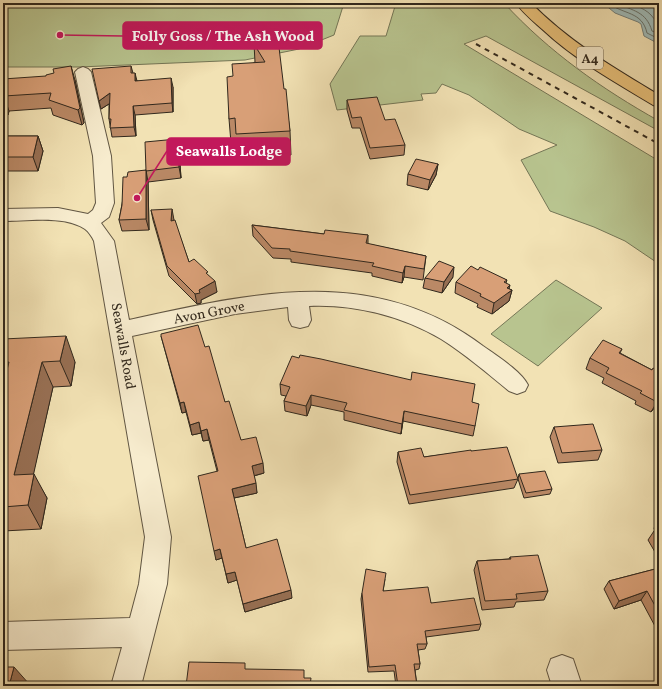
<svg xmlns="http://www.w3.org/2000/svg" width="662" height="689" font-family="Vollkorn,serif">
	<rect width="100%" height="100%" fill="#f2e2b4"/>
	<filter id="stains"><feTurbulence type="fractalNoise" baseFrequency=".005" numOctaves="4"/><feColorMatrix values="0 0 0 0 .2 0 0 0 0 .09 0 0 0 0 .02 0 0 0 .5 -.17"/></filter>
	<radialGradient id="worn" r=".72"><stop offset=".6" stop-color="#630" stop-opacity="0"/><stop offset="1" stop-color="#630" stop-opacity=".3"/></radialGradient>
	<path fill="#b8c48f" stroke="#747656" d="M3 3H344L334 35 299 49 245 60 79 67H3Z
		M396 3H504C549 52 602 89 659 121V131L486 36 464 44 659 161V264L625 241 594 227 550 211 521 160 557 145 519 129 469 95 442 84 436 93 421 94 423 100 337 110 330 84 360 36H386Z
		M556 280 602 308 538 366 491 334Z"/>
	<path fill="#a0bbb8" stroke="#74807a" d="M603 3H659V44L644 36 641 24 638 22 615 13Z"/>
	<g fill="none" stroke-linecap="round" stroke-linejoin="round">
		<path stroke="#68726a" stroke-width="1" d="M608 3C624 15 642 11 647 33L659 39
			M616 3C633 11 646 11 652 31L659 34
			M630 3C646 10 652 12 659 28"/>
		<defs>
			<path id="minor" d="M83 67 88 69 91 72 111 156 114 203 109 217 101 223 114 241 129 320C252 293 373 263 483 346 497 356 521 371 528 385L525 391 517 394 509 391C487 373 465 354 441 339 402 316 354 304 309 306L311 320 308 326 300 328 292 326 289 320 288 307 235 314 132 336 171 537 167 584 141 686H111L122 647 3 650V622L130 618 139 584 145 537 94 241C92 237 89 232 85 229 65 215 27 221 3 221V209L58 208 88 214 93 210 96 203 93 156 75 72 78 69Z
				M562 655 573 659 582 686H552L547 670 551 659Z"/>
			<path id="highway" d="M516 3H531C568 41 614 68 659 95V107L653 105C615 82 575 60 542 29 533 21 523 13 516 3Z"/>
		</defs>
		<use href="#minor" stroke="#615643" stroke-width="2"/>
		<use href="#highway" stroke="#31281d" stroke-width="2"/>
		<use href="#minor" fill="#f7ecce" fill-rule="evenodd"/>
		<use href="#highway" fill="#e9c17a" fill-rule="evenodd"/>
		<path stroke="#31281d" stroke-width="2" stroke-dasharray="5 5" stroke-linecap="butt" d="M476 44 659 144"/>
	</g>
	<path fill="#ba8966" stroke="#31281d" d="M254 44 284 89 290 131 291 155 238 158 237 142 231 143 229 119 233 76 255 62Z
		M131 66 133 73 137 81 173 87V112L135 115 136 136 112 137 109 119V104L101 109Z
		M3 79 75 80 84 123 82 125 53 115 51 108 9 111 8 115H3Z
		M347 100 385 120 405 145 404 155 370 159 360 128H352L347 110Z
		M3 136H38L43 151 38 171H3Z
		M177 139 179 150 181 178 148 182 149 230 122 231 119 220 127 177 146 170Z
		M438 164 436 175 428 190 407 185 408 174Z
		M151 210 174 220 189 262 209 276 217 292 201 300V303L197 304 169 276 153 220Z
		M252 225 324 234 368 235V244L426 256 423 280 404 277 402 283 372 276V273L291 262V259L273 258 253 236Z
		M478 270 507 280 506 283 509 289 512 290 509 301 492 314 477 307 478 304 455 293 456 282Z
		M453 277 442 293 423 288 425 278Z
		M161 336 205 347 225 402 241 440 264 473 254 476 257 493 234 498 246 548 292 598 245 612 237 580 228 583 222 558 216 560 217 471 209 440 203 441 201 433 192 435 186 412 182 413Z
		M3 339 75 362 71 386 53 387 33 474 47 498 41 529 3 531Z
		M622 349 620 353 652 370 659 371V407L658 408 655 407 651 412 635 404 636 401 602 383 604 378 586 369 590 358Z
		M280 384 472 402 475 426 473 436 403 421 401 434 344 420V412L311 405 307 416 285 411 284 401 286 396 281 395Z
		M554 427 602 450 598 460 558 463 550 437Z
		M471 451 518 479 514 488 409 504 397 462 398 452 424 457Z
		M519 474 552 489 550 494 524 498 518 479Z
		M659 521V559L648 540 654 531H655L654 528Z
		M510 557 548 591 544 600 516 602 514 607 482 610 474 570 477 561 509 559Z
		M659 568V627L656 628 641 600 614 609 604 589 609 581Z
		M385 579 383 591 431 603 481 624 479 630 426 637 427 644 425 649 418 650 420 664 419 669 415 670 417 686H396L394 671 368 672 361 599 362 593Z"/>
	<path fill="#976f53" stroke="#31281d" d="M3 61 5 68 3 72Z
		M71 66 75 80 84 123 82 125 78 110Z
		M135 73 137 81H135Z
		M171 78 173 87V112L172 103Z
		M110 93 112 102 101 109 99 101Z
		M4 96 9 111 8 115 3 101Z
		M133 106 135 115 136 136 134 127Z
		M38 136 43 151 38 171 33 157Z
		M177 139 179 150 181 178 179 167Z
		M438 164 436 175 428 190 430 180Z
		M146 170 148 182 149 230 146 219Z
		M172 209 174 220 173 231 171 221Z
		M405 266 404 277 402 283 403 273Z
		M454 267 453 277 442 293 444 282Z
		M215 281 217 292 201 300V303L197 304 195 294 199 290Z
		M510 285 508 293 512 290 509 301 492 314 494 303Z
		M66 336 75 362 71 386 60 361Z
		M42 362 53 387 28 499 14 475Z
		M311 395V405L307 416 306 406Z
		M659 398 655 407 651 412 657 402Z
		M184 402 186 412 182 413 180 403Z
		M404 411 403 421 401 434 402 424Z
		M199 422 201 433 192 435 190 425Z
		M207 429 209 440 203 441 201 431Z
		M263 463 264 473 253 476 252 466Z
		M34 474 47 498 41 529 28 505Z
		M256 483 257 493 234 498 232 489Z
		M220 549 222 558 216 560 214 551Z
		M235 572 237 580 228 583 226 574Z
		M291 590 292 598 245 612 243 604Z
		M647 591 641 600 614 609 619 601Z
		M14 667 30 685V686H9Z"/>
	<path fill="#d89f77" stroke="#31281d" d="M278 39 284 89H286L290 131 236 134 235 118 229 119 227 77 233 76 232 64 265 62 254 44Z
		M71 66 80 108 78 110 49 100 51 93 4 96 3 98V79L46 76V75L54 73 53 69Z
		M131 66V73H135V81L171 78 172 103 133 106 134 127 110 128 111 119H109L110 93 99 101 92 69Z
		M377 97 385 120 395 119 405 145 370 148 361 117 352 118 347 100Z
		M3 136H38L33 157H3Z
		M177 139 179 167 146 171 145 142Z
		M416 159 438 164 430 180 408 174Z
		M146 170V219L119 220 122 205 123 177H127L128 172Z
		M172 209 171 221 175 220 189 262 194 259 208 272 206 273 215 281 199 290 200 293 195 294 167 266 151 210Z
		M252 225 324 234 325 230 368 235 366 243 426 256 424 269 405 266 403 273 372 266 374 263 290 251V249L272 248Z
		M439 261 454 267 444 282 425 278Z
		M471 266 478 270 480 267 507 280 504 282 510 285 507 288 512 290 494 303 480 296 481 294 456 282Z
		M198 325 205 347 209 346 225 402 229 401 241 440 256 437 263 463 252 466 256 483 232 489 246 548 277 539 291 590 243 604 235 572 226 574 220 549 214 551 198 476 218 471 207 429 201 431 199 422 190 425 184 402 180 403 161 336V334Z
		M66 336 60 361 42 362 14 475 34 474 28 505 3 507V386L9 362 3 363V339Z
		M603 340 622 349 619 353 652 370 653 368 659 371V398L657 402 640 393 642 391 606 373 609 368 590 358Z
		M300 355 321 359 411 380 412 372 475 384 472 402 479 404 475 426 404 411 402 424 344 410 347 403 311 395 306 406 284 401 290 387 280 384 292 356 299 358Z
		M593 424 602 450 562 453 554 427Z
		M507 447 518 479 410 495 398 452 421 448 424 457 471 450V451Z
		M545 471 552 489 526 493 519 474Z
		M659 530V539L654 531Z
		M538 555 548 591 516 594 517 599 485 601 477 561 511 559 510 557Z
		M659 568V613L647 591 619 601 609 581Z
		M366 569 386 573 383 591 428 587 431 603 474 598 481 624 425 631 427 644H417L420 664H414L417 686H398L395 665 369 667 362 593Z
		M189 662 245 663V669L304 670V678H311L310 686H186Z
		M3 667H14L9 686H3Z"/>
	<g text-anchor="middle" stroke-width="4" stroke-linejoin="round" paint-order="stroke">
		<rect fill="#f7ecce" stroke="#6c6352" stroke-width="1" x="577" y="47" width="26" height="22" rx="3"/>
		<g font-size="13" font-weight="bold" fill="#31281d">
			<text x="590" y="63">A4</text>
		</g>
		<g font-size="14" fill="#31281d" stroke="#f7ecce">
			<text transform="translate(209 312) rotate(-11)" y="5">Avon Grove</text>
			<text transform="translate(124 346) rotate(80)" y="5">Seawalls Road</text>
		</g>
	</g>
	<path fill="none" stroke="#c2185b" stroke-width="1.5" d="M60 35L123 36M137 198L167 151"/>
	<g fill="#c2185b" stroke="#f7ecce" stroke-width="1.5">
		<circle cx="60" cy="35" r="4"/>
		<circle cx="137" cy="198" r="4"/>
	</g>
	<g fill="#c2185b" stroke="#c2185b" stroke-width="1.5">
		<rect x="123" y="22" width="199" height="27" rx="4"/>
		<rect x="167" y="138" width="123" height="27" rx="4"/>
	</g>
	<g font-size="15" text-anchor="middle" font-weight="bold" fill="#fff">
		<text x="223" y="41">Folly Goss / The Ash Wood</text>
		<text x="229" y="156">Seawalls Lodge</text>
	</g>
	<rect width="662" height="689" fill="none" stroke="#f2e2b4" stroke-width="16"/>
	<rect x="4" y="4" width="654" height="681" fill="none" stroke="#31281d" stroke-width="2"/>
	<rect x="8" y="8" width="646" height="673" fill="none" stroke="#31281d"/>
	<rect width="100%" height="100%" filter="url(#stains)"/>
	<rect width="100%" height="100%" fill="url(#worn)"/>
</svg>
